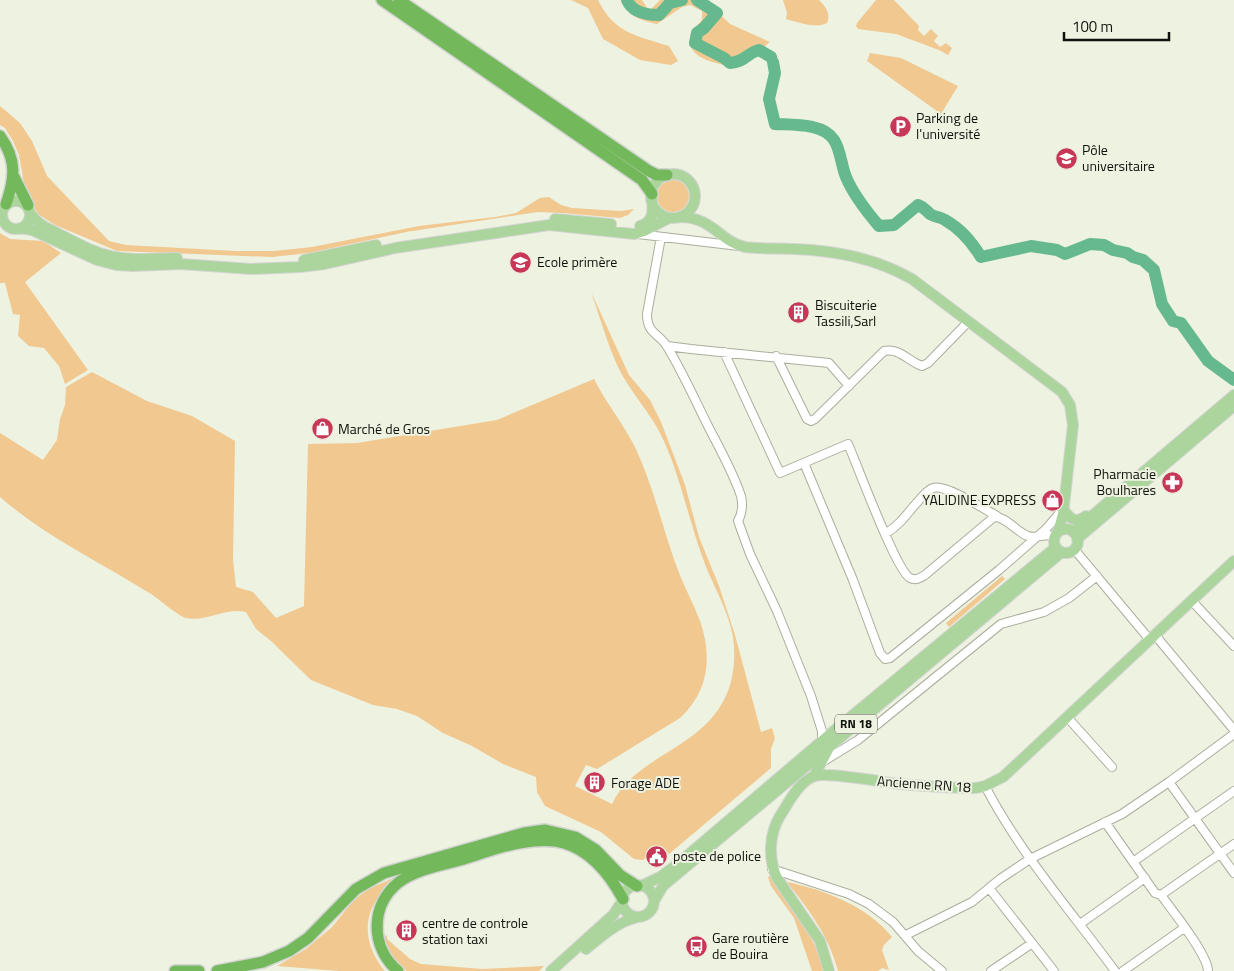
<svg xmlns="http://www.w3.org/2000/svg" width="1234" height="971" font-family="'Titillium Web',sans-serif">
	<rect width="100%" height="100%" fill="#eef2e1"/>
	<path fill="#f0c890" d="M571 0H598C614 33 637 36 669 46L678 61 671 65 640 60 603 39 588 8Z
		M622 0H642L649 11 660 0H705L730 24 770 42 739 67C710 64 670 54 702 20V11L690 5 682 7 657 24C642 21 627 16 622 0Z
		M783 0H819C826 7 831 14 827 23 816 29 798 22 786 19L787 13Z
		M876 0H894L919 26 918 30 924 36 931 29 938 36 934 41 940 47 946 43 952 48 948 55 939 50 896 34 858 29 856 26 857 23Z
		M870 53 901 58 958 86 941 114 867 61Z
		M0 106 20 123 32 141 47 176 109 241 126 245 235 251H274L312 247 419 226 495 217 516 213 540 198 549 197 561 205 572 208 621 211 634 209 628 215 620 218 562 213 538 212 406 232 309 253 272 257 117 251 55 225 38 214 25 189 19 155 13 141 5 128 0 125Z
		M657 196a16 16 0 1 1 32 0a16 16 0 1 1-32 0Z
		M0 233 10 239 43 241 61 253 25 282 88 370 65 384 59 366 44 348 29 346 18 336 20 315 13 314 5 283H0Z
		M591 292 629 375 650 400 661 422 685 485 699 537 719 586 735 635 761 732 772 728 775 738 771 749V768L669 854 661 846 643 860 634 859 601 832 545 806 537 792 536 777 503 764 472 746 443 733 417 716 397 709 373 705 311 680 271 641 256 629 246 612C226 607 207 622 186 618 178 616 159 599 151 594 100 562 46 537 0 497V433L43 460 57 440 60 419 65 405 66 387 92 372 147 401 192 416 235 441 233 560 236 587 253 592 276 618 304 606 308 444 357 443 497 420 594 379C606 403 623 423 635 447 653 485 662 526 676 565 683 585 693 602 700 621 713 658 708 692 680 718L597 769 586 765 575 786 612 804C634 757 698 750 724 700 734 681 736 658 733 637 728 608 711 583 702 556 688 517 680 475 662 437 650 412 630 392 618 367 607 343 600 317 591 292Z
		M1002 576 1005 579 949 627 946 623Z
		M403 874C366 899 355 934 385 971H339L277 966 306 949 332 927 353 901 368 889Z
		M770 876C788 908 817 934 823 971H812L794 918 771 886 768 877Z
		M787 882C825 890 867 906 892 937L884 945 882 950 889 970 882 968 878 971H838C829 936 809 910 787 882Z
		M387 935V939L410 959 421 964 482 969 544 966 539 971H407C396 965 385 950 384 937Z"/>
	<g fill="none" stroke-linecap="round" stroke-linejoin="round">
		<path stroke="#66b98e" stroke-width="12" d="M627 0C632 12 646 15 659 15L670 3 682 0
			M697 0 717 13 704 28 697 33 695 43 724 58 730 63C745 62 747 53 759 50L771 57
			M773 62 775 73 769 99 775 124C793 125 823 123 834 140 841 151 841 165 846 177 853 194 867 212 879 226L894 225 918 205C924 207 925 210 930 214 934 217 941 217 945 220 961 229 971 241 981 257L1031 246 1057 250 1065 254 1090 244 1104 245 1113 250 1127 253 1133 257 1143 260 1154 270 1162 304 1173 321 1181 323 1208 361 1234 380"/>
		<defs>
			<path id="minor" d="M638 234 739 246
				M661 237 647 314C647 335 660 333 668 348 683 373 695 400 708 426 720 449 733 472 741 496 743 504 742 514 738 521L750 554 777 611 811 696 822 731V741
				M667 346 691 349 829 363 849 386
				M724 352 780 473 848 444C857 464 896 571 910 578 916 581 920 578 925 575L994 517C1006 516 1016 532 1028 536 1036 539 1045 533 1055 536
				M776 356 807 419 811 421 815 419 884 351C900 348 908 361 922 366L928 363 968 322
				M804 463 853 580 880 653 885 659 890 658 999 570 1046 529 1063 509
				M885 534C897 527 905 517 913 507 919 501 925 491 933 488 946 484 984 509 997 516
				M1074 549 1150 640
				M1192 601 1234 646
				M1155 635 1234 730
				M1067 717 1112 767
				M824 761 858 740 1001 624 1044 612 1069 598 1097 576
				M1169 782 1234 873
				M985 786C1020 853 1070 910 1115 971
				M1105 822 1155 893 1161 895C1172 910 1208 955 1208 971
				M1133 862 1234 791
				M772 869 849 894 869 904 893 922 918 951 942 971
				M989 888 1054 971
				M1161 895 1234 844
				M1080 924 1145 878
				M906 935 972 902 1000 879 1030 859 1122 814 1169 782 1234 734
				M991 971 1031 944
				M1123 971 1184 928"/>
			<path id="major" d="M651 196a22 22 0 1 1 44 0a22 22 0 1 1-44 0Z
				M2 215a14 14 0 1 1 28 0a14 14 0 1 1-28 0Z
				M31 214C38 225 48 228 59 234 77 243 95 254 116 257 135 261 157 258 177 258
				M680 217C713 217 720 242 745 247 761 249 779 248 795 249 837 251 875 258 912 279L1062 392 1070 405 1073 425 1063 514 1058 532
				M555 219 611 224
				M640 226C654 221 653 212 652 199
				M20 228 32 230 97 260 116 265 133 266 181 264 251 269 300 267 325 264 395 248 549 225 634 234 644 231 669 218
				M304 260 376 245
				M1063 509C1070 519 1076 524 1086 516
				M1054 541a12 12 0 1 1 24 0a12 12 0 1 1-24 0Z
				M1073 532 1234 395
				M1077 539 1234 406
				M814 776 829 748
				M622 901a16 16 0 1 1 32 0a16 16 0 1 1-32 0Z
				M641 886 660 877 675 866 836 729 1056 547
				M654 901 663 886 1062 552
				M586 949C602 936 617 922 638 917
				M551 971 613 915 623 900
				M829 971 820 941 777 878C768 859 769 834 780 816 789 802 799 781 815 776 827 772 883 782 899 784 924 786 950 788 976 788L985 786 1003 777 1234 561"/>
			<path id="highway" d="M382 0 642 180 652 194
				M399 0 649 171 657 175H667
				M0 136C17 160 15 178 6 204
				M14 177 28 205
				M175 971H199
				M217 971 263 962 289 951 308 938 356 889 384 873 524 833 545 830 575 837 596 850 620 875 637 886
				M398 971C370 947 370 905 399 882 417 869 443 865 464 859 486 852 510 843 534 841 544 840 554 840 564 843 591 851 610 875 623 899"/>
		</defs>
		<use href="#minor" stroke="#abae9e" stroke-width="10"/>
		<use href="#major" stroke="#d4d4d3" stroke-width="12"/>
		<use href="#highway" stroke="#d4d4d3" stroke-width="14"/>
		<use href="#minor" stroke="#fff" stroke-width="8"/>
		<use href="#major" stroke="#abd59d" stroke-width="10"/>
		<use href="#highway" stroke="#73b95c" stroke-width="11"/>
	</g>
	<defs>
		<symbol id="parking-disc" viewBox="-11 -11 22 22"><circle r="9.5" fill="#c73758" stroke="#eef2e1"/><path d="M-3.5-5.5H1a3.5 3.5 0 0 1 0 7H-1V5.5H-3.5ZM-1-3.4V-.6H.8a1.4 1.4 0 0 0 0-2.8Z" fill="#fff"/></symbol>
		<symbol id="university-disc" viewBox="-11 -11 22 22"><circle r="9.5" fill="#c73758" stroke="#eef2e1"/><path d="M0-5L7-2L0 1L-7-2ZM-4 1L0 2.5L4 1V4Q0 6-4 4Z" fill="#fff"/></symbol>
		<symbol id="school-disc" viewBox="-11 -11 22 22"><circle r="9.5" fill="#c73758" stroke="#eef2e1"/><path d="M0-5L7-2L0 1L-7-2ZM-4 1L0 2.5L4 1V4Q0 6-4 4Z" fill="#fff"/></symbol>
		<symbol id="building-disc" viewBox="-11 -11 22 22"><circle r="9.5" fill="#c73758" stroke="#eef2e1"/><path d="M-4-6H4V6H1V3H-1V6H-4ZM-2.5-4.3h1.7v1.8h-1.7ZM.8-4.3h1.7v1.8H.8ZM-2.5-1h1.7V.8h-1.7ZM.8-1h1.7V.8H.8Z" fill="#fff"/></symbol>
		<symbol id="shop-disc" viewBox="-11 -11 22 22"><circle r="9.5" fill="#c73758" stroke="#eef2e1"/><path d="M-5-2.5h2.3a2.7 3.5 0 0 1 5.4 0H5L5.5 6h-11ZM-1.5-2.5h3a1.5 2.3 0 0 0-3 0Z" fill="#fff"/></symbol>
		<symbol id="pharmacy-disc" viewBox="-11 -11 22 22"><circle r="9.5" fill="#c73758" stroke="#eef2e1"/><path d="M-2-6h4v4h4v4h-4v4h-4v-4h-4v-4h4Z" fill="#fff"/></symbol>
		<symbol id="civic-disc" viewBox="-11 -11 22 22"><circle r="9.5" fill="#c73758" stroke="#eef2e1"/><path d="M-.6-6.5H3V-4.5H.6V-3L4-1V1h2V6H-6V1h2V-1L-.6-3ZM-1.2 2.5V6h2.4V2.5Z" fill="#fff"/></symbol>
		<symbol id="bus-disc" viewBox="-11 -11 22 22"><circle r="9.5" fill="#c73758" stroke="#eef2e1"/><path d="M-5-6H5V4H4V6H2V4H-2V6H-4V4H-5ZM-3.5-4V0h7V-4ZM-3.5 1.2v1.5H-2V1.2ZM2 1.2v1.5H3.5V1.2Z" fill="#fff"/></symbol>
	</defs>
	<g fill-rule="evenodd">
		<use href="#parking-disc" x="888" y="114" width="25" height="25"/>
		<use href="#university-disc" x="1054" y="146" width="25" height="25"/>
		<use href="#school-disc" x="508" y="250" width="25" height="25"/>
		<use href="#building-disc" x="786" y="300" width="25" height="25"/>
		<use href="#shop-disc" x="310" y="416" width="25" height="25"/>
		<use href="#pharmacy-disc" x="1160" y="470" width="25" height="25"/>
		<use href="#shop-disc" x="1040" y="488" width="25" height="25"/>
		<use href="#building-disc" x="582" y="770" width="25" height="25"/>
		<use href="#civic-disc" x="644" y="844" width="25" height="25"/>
		<use href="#building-disc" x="394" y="918" width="25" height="25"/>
		<use href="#bus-disc" x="684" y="934" width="25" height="25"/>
	</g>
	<g text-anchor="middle" stroke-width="4" stroke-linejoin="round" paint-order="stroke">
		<rect fill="#eef2e1" stroke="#53554c" stroke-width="1" x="835" y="714.5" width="42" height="19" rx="4"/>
		<g font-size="12" font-weight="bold" fill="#10120c">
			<text x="856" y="728">RN 18</text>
		</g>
		<g font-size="14" fill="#10120c" stroke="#eef2e1" text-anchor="start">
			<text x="916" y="123">Parking de<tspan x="916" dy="16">l'université</tspan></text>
			<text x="1082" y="155">Pôle<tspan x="1082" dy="16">universitaire</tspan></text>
			<text x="537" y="267">Ecole primère</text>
			<text x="815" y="310">Biscuiterie<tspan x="815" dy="16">Tassili,Sarl</tspan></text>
			<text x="338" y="434">Marché de Gros</text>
			<text x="1156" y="479" text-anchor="end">Pharmacie<tspan x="1156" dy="16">Boulhares</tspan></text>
			<text x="1036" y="505" text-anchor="end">YALIDINE EXPRESS</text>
			<text x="611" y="788">Forage ADE</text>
			<text x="673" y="861">poste de police</text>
			<text x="422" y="928">centre de controle<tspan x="422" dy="16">station taxi</tspan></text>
			<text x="712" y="943">Gare routière<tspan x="712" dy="16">de Bouira</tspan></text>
		</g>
		<g font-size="14" fill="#10120c" stroke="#eef2e1">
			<text transform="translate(924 784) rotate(4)" y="5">Ancienne RN 18</text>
		</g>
	</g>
	<path d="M1064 32v8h105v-8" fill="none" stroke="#10120c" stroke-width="2.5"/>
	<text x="1072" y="32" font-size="15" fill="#10120c" stroke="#eef2e1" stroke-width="4" paint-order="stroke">100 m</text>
</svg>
